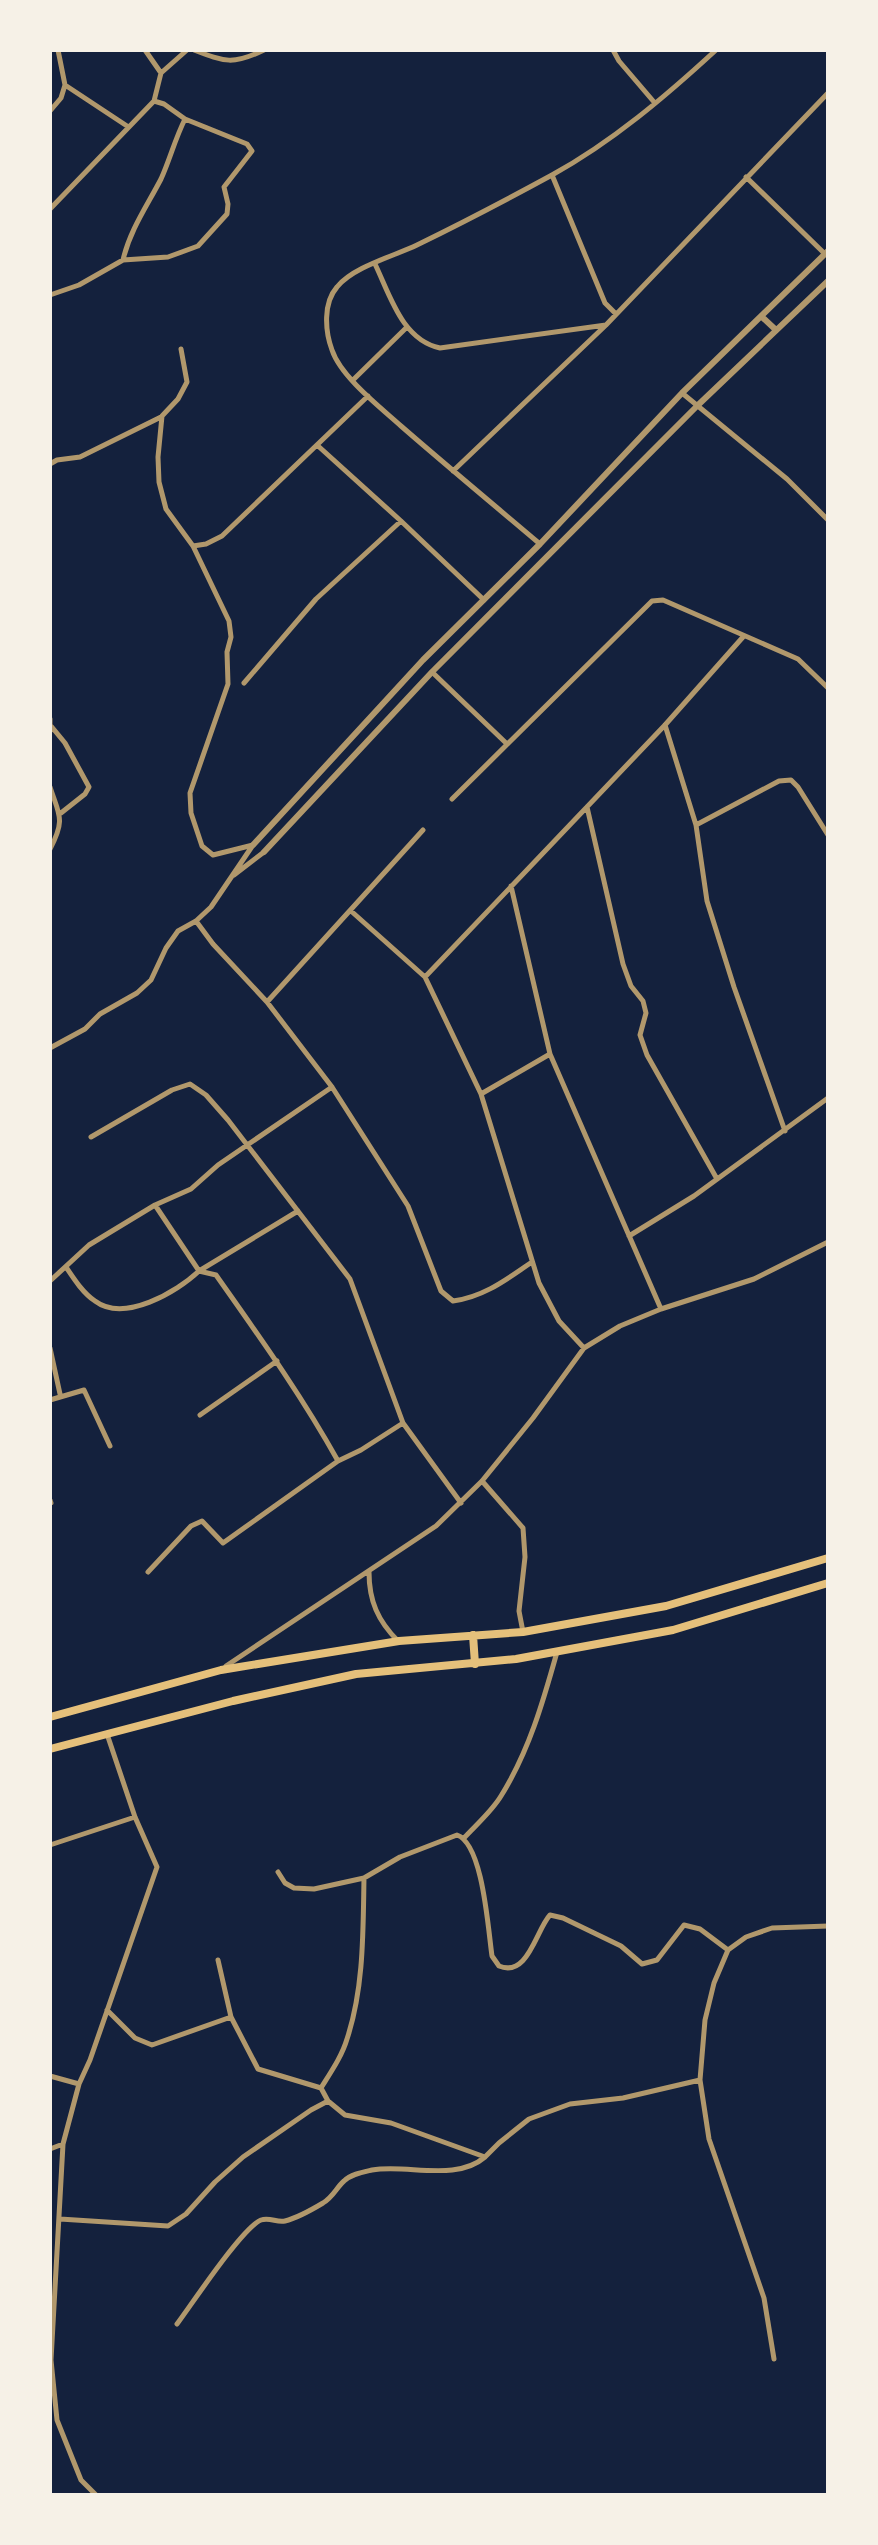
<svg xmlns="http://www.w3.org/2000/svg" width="878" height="2545" font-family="Arial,sans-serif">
	<rect width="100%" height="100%" fill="#14213d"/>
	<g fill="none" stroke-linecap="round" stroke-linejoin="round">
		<path stroke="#b1986c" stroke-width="5" d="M58 50 65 85 127 126
			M145 50 161 73
			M194 50C225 62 233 65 264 50
			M613 50 619 61 654 102
			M154 101 161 73 187 50
			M50 111 61 98 65 85
			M552 175 605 303 616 314
			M746 177 825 254
			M50 209 154 101 164 104 185 119C175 139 170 159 161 179 147 206 130 230 123 260
			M375 264C390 295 402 340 440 348L606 325
			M50 295 79 285 123 260 168 257 198 246 227 214 228 204 224 187 252 151 247 144 185 119
			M181 349 187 382 178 399 162 416 158 457 159 482 166 509 193 546 229 621 231 637 227 652 228 684 190 793 191 813 202 846 213 855 253 845
			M353 380 406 328
			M682 393 787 479 828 520
			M50 464 57 460 80 457 161 417
			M453 471 606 325 828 93
			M401 521 484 600
			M540 544C494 505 447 466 401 426 380 407 341 377 332 350 325 331 323 303 337 287 353 267 394 256 417 245 462 223 508 199 552 175 612 142 666 96 716 50
			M193 546 206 544 222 536 368 396
			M432 672 506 743
			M244 683 316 599 401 521 317 445
			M50 719V731
			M665 725 696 825 707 901 734 987 785 1131
			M51 726 65 743 89 787 85 794 61 813
			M50 787C59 815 66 819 50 849
			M452 799 652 601 663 600 798 659 828 688
			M587 807 623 964 631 986 643 1001 646 1013 640 1035 647 1055 717 1179
			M696 825 779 781 791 780 798 787 828 835
			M234 875 264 852
			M511 886 550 1054 661 1309
			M351 911 425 977 481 1094 539 1283 559 1321 584 1348
			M196 921 213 944 267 1002 332 1087 408 1206 441 1291 453 1301C484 1297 507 1279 532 1262
			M425 977 665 725 743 637
			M267 1002 423 830
			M50 1048 85 1029 100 1014 137 993 151 980 166 948 178 931 196 921 211 907 253 845
			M481 1094 550 1054
			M91 1137 172 1090 190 1084 206 1095 228 1120 350 1279 403 1423 461 1503
			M155 1205 199 1271 216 1275C259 1336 302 1396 338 1461
			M629 1236 694 1196 828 1098
			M66 1267C74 1279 83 1293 95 1301 124 1323 177 1292 199 1271L298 1211
			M50 1281 89 1245 155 1205 191 1189 218 1165 332 1087
			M50 1348 60 1394
			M50 1400 84 1390 110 1446
			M200 1415 277 1361
			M482 1481 523 1528 525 1557 519 1611 523 1632
			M50 1500 51 1503
			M148 1572 191 1526 202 1521 223 1543 338 1461 361 1450 403 1423
			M369 1572C369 1601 378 1621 398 1641
			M226 1666 436 1526 482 1481 533 1418 584 1348 620 1326 661 1309 754 1279 828 1242
			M464 1838C477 1824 492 1811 501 1796 529 1751 543 1702 557 1652
			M50 1845 135 1817
			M278 1872 285 1883 294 1888 314 1889 364 1878 400 1857 457 1835C483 1844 488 1929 492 1956L499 1966C528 1978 536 1930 550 1915L563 1918 621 1946 642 1964 657 1960 684 1925 700 1929 728 1950
			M218 1960 231 2017
			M107 2010 135 2038 152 2045 231 2017 258 2069 321 2088 328 2101 345 2115 391 2123 485 2157 499 2143 529 2119 570 2104 623 2098 700 2080
			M50 2076 79 2084
			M321 2088C331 2072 342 2056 347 2039 364 1988 363 1931 364 1878
			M50 2149 63 2144
			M60 2219 168 2226 186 2214 215 2182 243 2157 311 2110 328 2101
			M177 2324C192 2304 242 2228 261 2220 270 2217 277 2223 285 2221 297 2218 313 2209 323 2203 334 2196 336 2188 344 2181 351 2174 363 2172 372 2170 408 2164 456 2182 485 2157
			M774 2359 764 2298 709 2139 700 2080 705 2020 714 1983 728 1950 746 1937 772 1928 828 1926
			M96 2495 81 2480 57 2420 51 2360 63 2144 79 2084 90 2060 157 1867 135 1817 107 1734"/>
		<path stroke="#b1986c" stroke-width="6" d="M761 316 776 330
			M253 845 423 660 540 544 682 393 828 251
			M264 852 432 672 697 406 828 281"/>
		<path stroke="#e5c07b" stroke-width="8" d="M473 1635 475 1664
			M50 1717 221 1670 399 1641 523 1632 666 1606 828 1558
			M50 1749 233 1701 356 1674 516 1659 673 1630 828 1583"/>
	</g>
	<rect width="878" height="2545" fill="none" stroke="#f6f1e7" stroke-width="104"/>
</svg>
